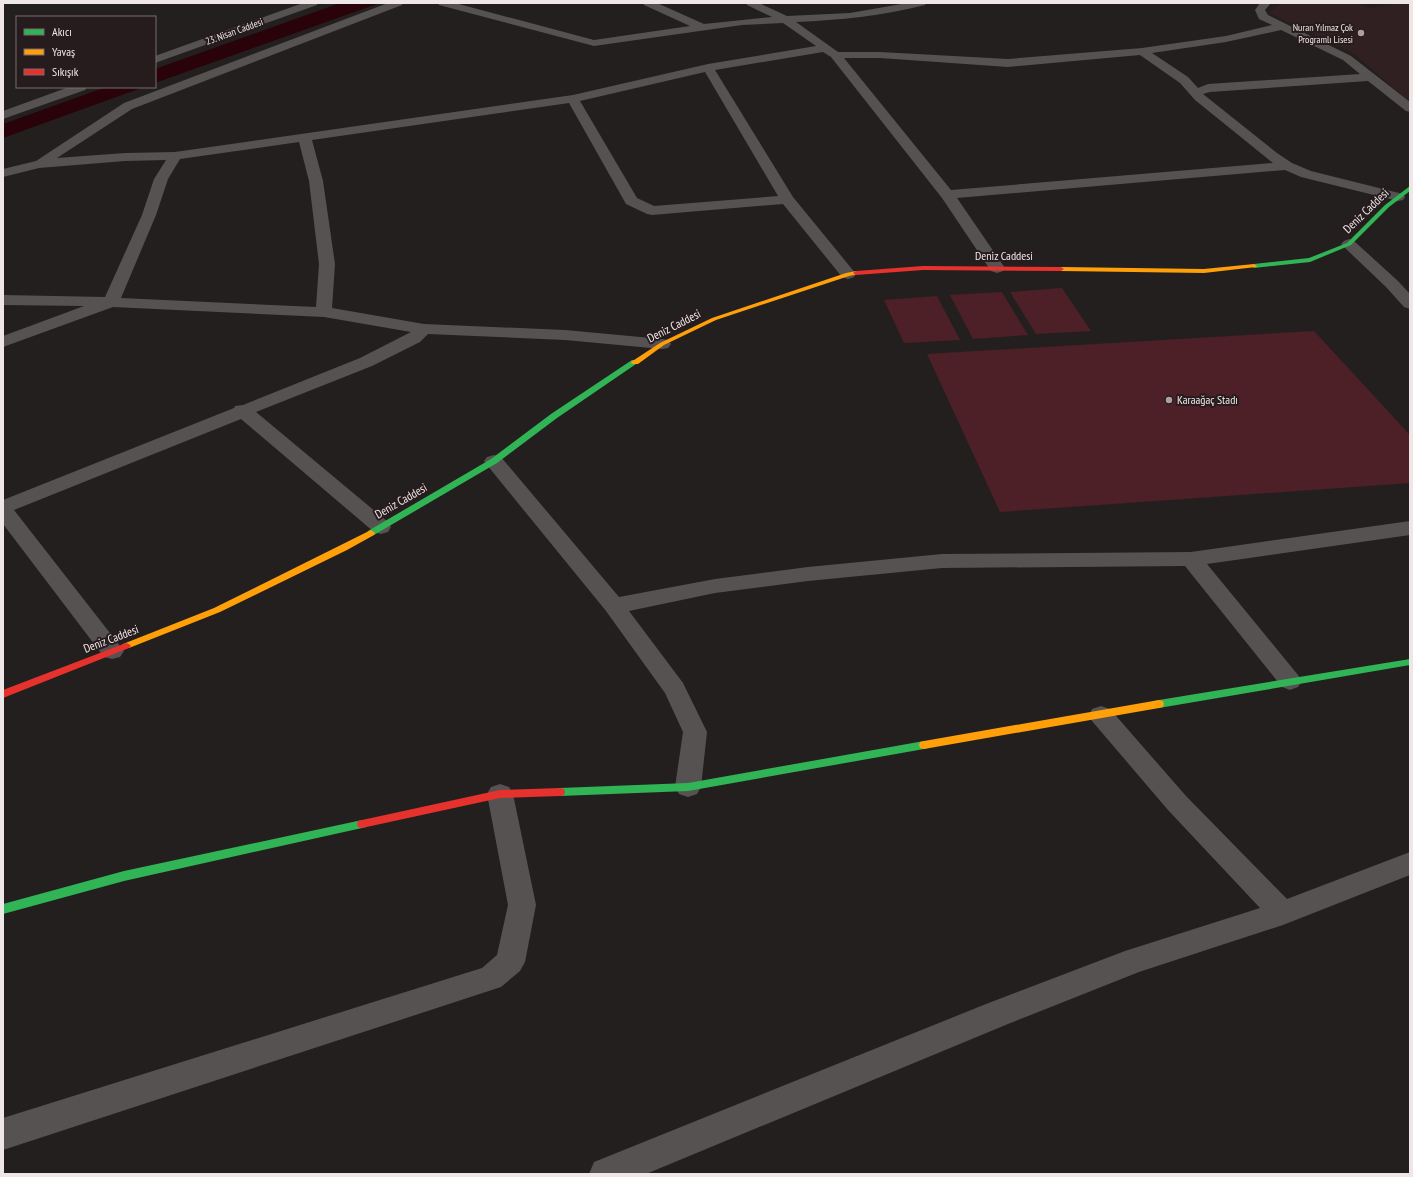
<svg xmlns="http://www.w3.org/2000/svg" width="1413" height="1177" font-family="'PT Sans Narrow',sans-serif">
	<rect width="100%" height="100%" fill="#241f1f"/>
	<path fill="#302022" d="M1281 3H1357L1369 8 1398 3H1410V102L1353 53 1269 13Z"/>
	<path fill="#4d1f27" d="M1062 288 1091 331 1036 334 1010 292Z
		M1002 292 1028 335 973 339 950 295Z
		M937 296 960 340 904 343 884 300Z
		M1314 331 1410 435V483L1000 512 927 354Z"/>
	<path fill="#2a030a" d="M340 3H380L155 83V69Z
		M106 87H144L3 138V124Z"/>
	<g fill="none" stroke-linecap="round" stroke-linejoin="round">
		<path fill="#565252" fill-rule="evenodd" d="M303 3H318L317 5 155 63V56Z
			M388 3H403L402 5 132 109 57 158 125 153 175 152 573 95 708 64 816 46 783 23 742 25 594 46 439 5 438 3H455L594 40 690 26 644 5 643 3H657L704 24 772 17 747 5 746 3H759L787 16 850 13 907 3H926L925 5C882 16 840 20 796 22L838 52H880L1008 59 1142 48 1226 36 1272 25 1259 19 1255 10 1260 3H1271L1265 10 1268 15 1351 56 1410 102V112L1406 111 1368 81 1210 92 1203 94 1277 153 1292 163 1311 171 1403 194 1405 197 1403 200 1398 201 1301 177 1285 170 957 198 1005 268 1003 271 997 273 991 271 942 198 831 57 823 52 715 70 793 197 856 274 854 277 848 279 842 277 783 204 652 215 647 214 626 204 569 103 312 140 323 181 335 264 332 308 424 324 565 330 662 339 668 340 671 344 668 348 662 349 565 340 428 334 420 342 372 366 256 412 388 522 391 527 388 532 381 534 374 532 241 419 14 510 124 651 120 657 112 659 104 657 3 524V500L234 408 235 406 243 405 360 358 411 332 324 317 113 307 3 347V336L84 306 3 305V295L105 297 142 215 154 179 166 160 125 161 39 168 3 177V169L36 161 124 103ZM1281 30 1343 60 1360 74 1208 84 1198 88 1188 77 1152 53 1226 42ZM1140 55 1180 83 1195 100 1273 163 951 190 844 58H880L1008 67ZM705 72 778 196 654 206 637 198 580 101ZM299 142 309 181 319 264 316 307 121 298 156 215 168 179 180 159Z
			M69 87H87L85 90 3 119V111Z
			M1349 239 1354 241 1398 281 1410 294V309L1404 307 1386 287 1344 247 1341 244 1344 241Z
			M494 455 501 457 619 597 715 579 808 567 942 554 1191 552 1410 521V535L1207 564 1298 675 1302 681 1298 687 1290 690 1282 687 1185 566 942 568 808 581 715 593 629 611 683 683 707 732 701 787 697 794 688 797 679 794 675 787 683 732 665 693 606 611 487 465 484 461 487 457Z
			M1101 706 1110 709 1186 796 1287 899 1410 852V875L1283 925 1139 972 1008 1024 646 1174H589L594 1162 986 1004 1125 951 1260 908 1168 810 1092 721 1089 715 1092 709Z
			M500 784 509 787 513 794 536 905 525 962 520 971 501 987 3 1150V1118L482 968 497 955 508 905 487 794 491 787Z"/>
		<path fill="#30b455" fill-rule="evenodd" d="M1410 186V191L1389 207 1351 245 1310 262 1254 268 1251 266 1254 264 1309 258 1347 243 1385 205Z
			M632 360H638L639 362 557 418 497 463 374 535H368L367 533 368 531 491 459 551 414Z
			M1410 659V665L1159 708 1155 707 1154 704 1155 701 1159 700Z
			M924 741 928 742 929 745 928 748 924 749 688 791 560 796 556 795 555 792 556 789 560 788 688 783Z
			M362 820 366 821 367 824 366 827 362 828 124 881 3 914V904L124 871Z"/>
		<path fill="#ff9f0a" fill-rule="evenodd" d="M1254 264 1257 266 1256 267 1204 273 1061 271 1058 269 1061 267 1204 269Z
			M856 271 859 273 858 274 849 276 716 320 664 345 638 364H632L631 362 660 343 712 318 846 273Z
			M371 530 375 533 374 535 347 550 220 612 129 648H123L121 646 123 644 214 608Z
			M1159 700 1163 701 1164 704 1163 707 1159 708 924 749 920 748 919 745 920 742 924 741Z"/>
		<path fill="#e5322d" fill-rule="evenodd" d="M923 266 1061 267 1064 269 1061 271 923 270 856 275 853 273 856 271Z
			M126 643 129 644 131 646 129 648 3 698V690Z
			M560 788 564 789 565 792 564 795 560 796 500 798 362 828 358 827 357 824 358 821 362 820 500 790Z"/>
	</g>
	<g fill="#a8a0a1" stroke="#271c1d" stroke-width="1.5">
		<circle cx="1361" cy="33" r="4"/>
		<circle cx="1169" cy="400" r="4"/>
	</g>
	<g text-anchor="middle" stroke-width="4" stroke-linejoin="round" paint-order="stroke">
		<g font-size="10" fill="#efe6e7" stroke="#271c1d" text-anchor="end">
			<text x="1353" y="31">Nuran Yılmaz Çok<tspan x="1353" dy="12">Programlı Lisesi</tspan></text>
		</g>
		<g font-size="10" fill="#efe6e7" stroke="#271c1d">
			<text transform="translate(234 31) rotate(-20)" y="4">23. Nisan Caddesi</text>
		</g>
		<g font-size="12" fill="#efe6e7" stroke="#271c1d">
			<text transform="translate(1366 211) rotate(-44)" y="4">Deniz Caddesi</text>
			<text x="1004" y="260">Deniz Caddesi</text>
			<text transform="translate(674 326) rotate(-27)" y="4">Deniz Caddesi</text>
			<text transform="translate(401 501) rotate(-30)" y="4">Deniz Caddesi</text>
			<text transform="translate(111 639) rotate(-21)" y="4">Deniz Caddesi</text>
		</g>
		<g font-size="12" fill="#efe6e7" stroke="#271c1d" text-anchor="start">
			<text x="1177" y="404">Karaağaç Stadı</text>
		</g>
	</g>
	<rect width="1413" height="1177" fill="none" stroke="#efe6e7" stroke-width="8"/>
	<rect x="16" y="16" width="140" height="72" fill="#271c1d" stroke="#776d6e"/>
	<rect x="24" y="29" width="20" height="6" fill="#30b455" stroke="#776d6e"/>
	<text x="52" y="36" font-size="12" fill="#efe6e7">Akıcı</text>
	<rect x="24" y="49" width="20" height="6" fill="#ff9f0a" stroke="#776d6e"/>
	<text x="52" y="56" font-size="12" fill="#efe6e7">Yavaş</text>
	<rect x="24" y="69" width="20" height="6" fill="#e5322d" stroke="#776d6e"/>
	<text x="52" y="76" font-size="12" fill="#efe6e7">Sıkışık</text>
</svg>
